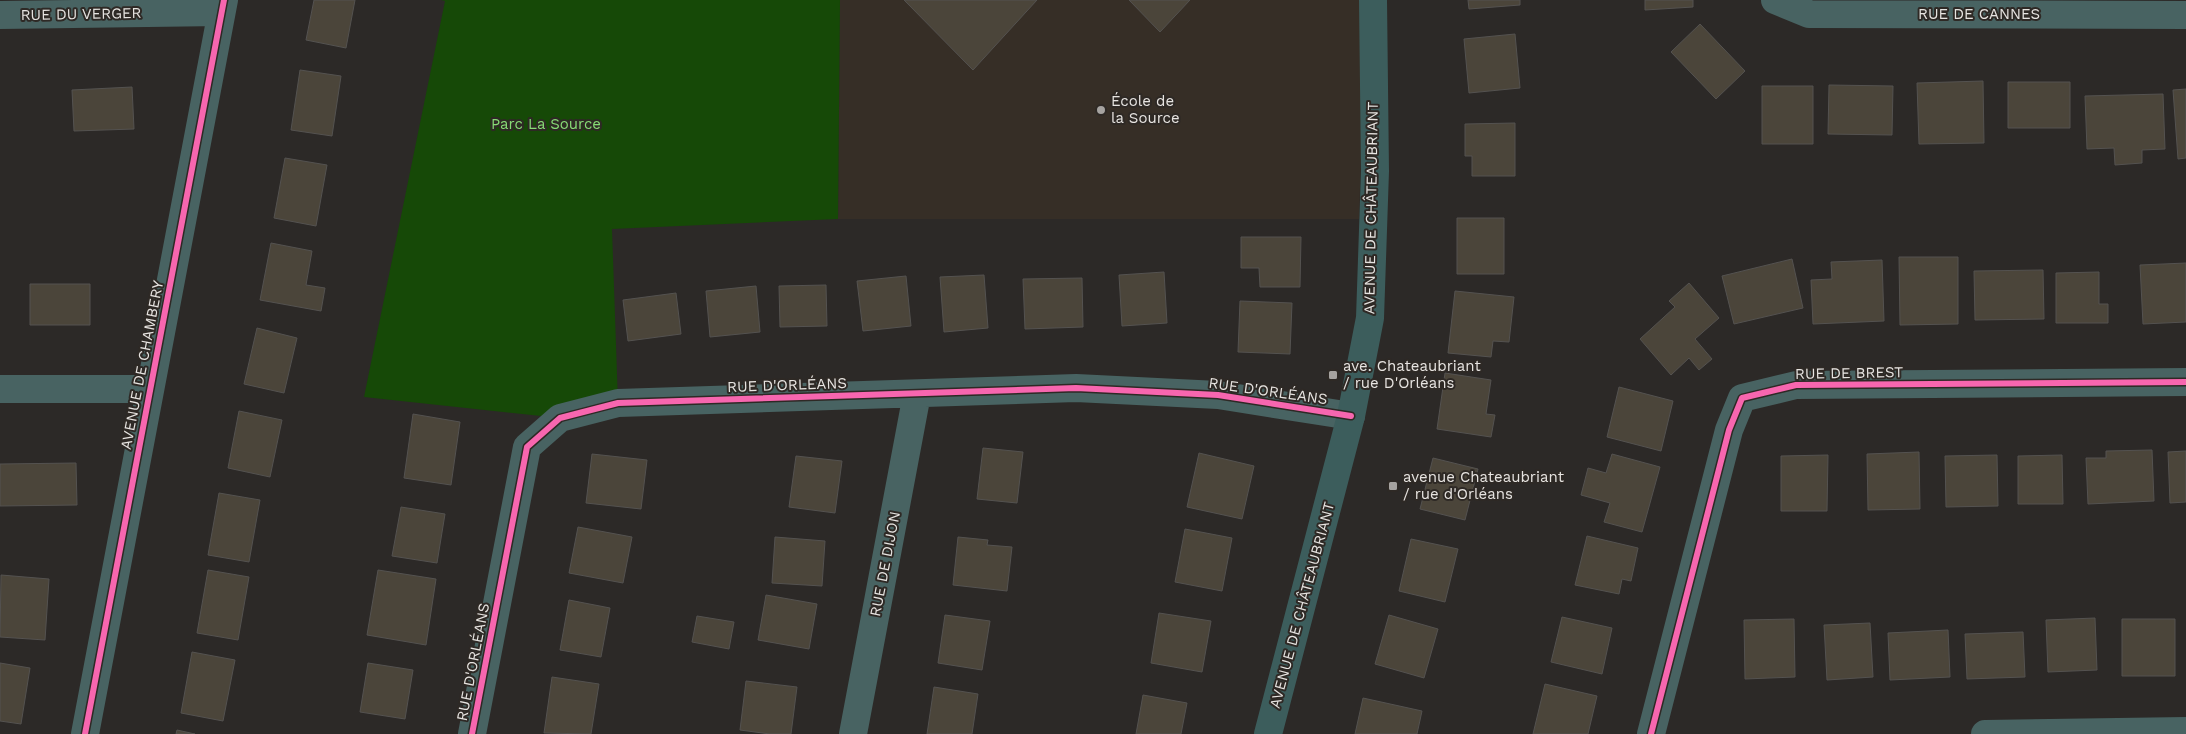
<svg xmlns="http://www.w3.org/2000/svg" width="2186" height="734" font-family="'Work Sans',sans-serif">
	<rect width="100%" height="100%" fill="#2c2927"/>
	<path fill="#362e26" d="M840 0H1366L1359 219H838Z"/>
	<path fill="#164907" d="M441 0H840L838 219 612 229 618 403 560 418 364 397 445 1Z"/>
	<path fill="#4b453a" stroke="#545250" d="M314 0H355L346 48 306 40Z
		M904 0H1037L973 70Z
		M1129 0H1190L1160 32Z
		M1468 0H1520V5L1469 9Z
		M1645 0H1693V7L1645 10Z
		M1700 24 1745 71 1716 99 1671 52Z
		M1515 34 1520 88 1469 93 1464 39Z
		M300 70 341 76 332 136 291 130Z
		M1983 81 1984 143 1919 144 1917 83Z
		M2008 82H2070V128H2008Z
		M1829 85 1893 86 1892 135 1828 134Z
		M1762 86H1813V144H1762Z
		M132 87 134 129 74 131 72 90Z
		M2186 89V158L2178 159 2173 90Z
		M2163 94 2165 149 2142 150V163L2115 165 2114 148 2087 149 2085 96Z
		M1515 123V176H1472V156H1465V124Z
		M285 158 327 165 316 226 274 218Z
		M1457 218H1504V274H1457Z
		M1241 237H1301L1300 287H1260L1259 268H1241Z
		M271 243 312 251 306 285 325 288 321 311 260 300Z
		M1899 257H1958V324L1900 325Z
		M1792 259 1803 308 1734 324 1722 276Z
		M1882 260 1884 321 1813 324 1811 280 1832 279 1831 262Z
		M2186 263V322L2143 324 2140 265Z
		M2043 270 2044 319 1975 320 1974 271Z
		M1164 272 1167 323 1122 326 1119 275Z
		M2099 272V304H2108V323H2056V273Z
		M984 275 988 328 944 332 940 277Z
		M906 276 911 326 863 331 857 281Z
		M1082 278 1083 327 1025 329 1023 279Z
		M1689 283 1719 318 1695 339 1712 359 1699 370 1689 358 1671 375 1640 339 1675 307 1669 301Z
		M30 284H90V325H30Z
		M826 285 827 326 780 327 779 286Z
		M756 286 760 332 710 337 706 291Z
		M1455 291 1514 297 1509 342 1493 341 1491 357 1448 353Z
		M676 293 681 334 628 341 623 300Z
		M1240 301 1292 303 1290 354 1238 352Z
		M257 328 297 338 284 393 244 384Z
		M1445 373 1491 380 1486 414 1495 415 1491 437 1437 429Z
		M1619 387 1673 401 1661 451 1607 437Z
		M239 411 282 420 270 477 228 468Z
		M413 414 460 422 451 485 404 478Z
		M983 448 1023 452 1017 503 977 499Z
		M2152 450 2154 501 2088 504 2086 458H2106V451Z
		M2186 451V502L2170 503 2168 452Z
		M1919 452 1920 509 1868 510 1867 454Z
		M1199 453 1254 466 1242 519 1187 507Z
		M592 454 647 460 641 509 586 503Z
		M1612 454 1660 467 1642 532 1604 522 1610 503 1581 495 1588 468 1606 473Z
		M1828 455 1827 511H1781V456Z
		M1997 455 1998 506 1946 507 1945 456Z
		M2062 455 2063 504H2018V456Z
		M796 456 842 461 835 513 789 507Z
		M1433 458 1478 469 1465 520 1420 509Z
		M76 463 77 505 0 506V464Z
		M219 493 260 500 249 562 208 555Z
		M401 507 445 514 437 563 392 556Z
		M578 527 632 537 623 583 569 573Z
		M1185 529 1232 538 1222 591 1175 582Z
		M1587 536 1638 548 1631 581 1622 579 1619 594 1575 585Z
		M775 537 825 541 822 586 772 583Z
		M958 537 988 540 987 545 1012 547 1007 591 953 585Z
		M1411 539 1458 549 1445 602 1399 591Z
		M208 570 249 577 238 640 197 633Z
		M378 570 436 579 426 645 367 635Z
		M1 575 49 579 45 640 0 637Z
		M766 595 817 604 809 649 758 640Z
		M569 600 610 608 601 657 560 650Z
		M1159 613 1211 621 1202 672 1151 663Z
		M945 615 990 621 982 670 938 663Z
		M1389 615 1438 629 1424 678 1375 664Z
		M697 616 734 622 729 649 692 642Z
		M1562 617 1612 628 1602 674 1551 662Z
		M2095 618 2097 670 2048 672 2046 620Z
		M1794 619 1795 677 1745 679 1744 620Z
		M2122 619H2175V676H2122Z
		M1870 623 1873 677 1827 680 1824 625Z
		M1948 630 1950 677 1890 680 1888 633Z
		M2023 632 2025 677 1967 679 1965 634Z
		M192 652 235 660 223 721 181 713Z
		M0 663 30 668 21 724 0 721Z
		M368 663 413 670 405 719 360 712Z
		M552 677 599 684 591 734 544 733Z
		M746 681 797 687 791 734H770L740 730Z
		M1545 684 1597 696 1588 734H1533Z
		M934 687 978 694 972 734H927Z
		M1143 695 1187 703 1181 734H1136Z
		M1363 698 1422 711 1417 734H1355Z
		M177 730 195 734H176Z"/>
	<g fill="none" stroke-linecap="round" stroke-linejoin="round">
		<path stroke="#486362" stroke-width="28" d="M1775 0 1809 14 2186 15
			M0 15 221 12
			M0 389H150
			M85 734 224 0
			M472 734 527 447 560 418 618 403 1076 388 1218 395 1351 416
			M853 734 917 394
			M1651 734 1729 430 1742 398 1796 385 2186 382
			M1985 734 2186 731"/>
		<path stroke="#3c5d5c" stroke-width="28" d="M1268 734 1351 416 1370 318 1375 171 1373 0"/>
		<defs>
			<path id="cycleway" d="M85 734 224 0
				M472 734 527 447 560 418 618 403 1076 388 1218 395 1351 416
				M1651 734 1729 430 1742 398 1796 385 2186 382"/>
		</defs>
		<use href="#cycleway" stroke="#2e2925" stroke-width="9"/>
		<use href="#cycleway" stroke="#f766af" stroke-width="6"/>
	</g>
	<g fill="#a6a3a0" stroke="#2e2925" stroke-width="2">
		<circle cx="1101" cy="110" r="5"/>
		<rect x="1328" y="370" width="10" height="10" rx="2.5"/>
		<rect x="1388" y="481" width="10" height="10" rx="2.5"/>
	</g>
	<g text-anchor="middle" stroke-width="4" stroke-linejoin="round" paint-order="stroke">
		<g font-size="15" fill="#e7e4e1" stroke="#2e2925">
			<text transform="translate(81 14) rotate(-1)" y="5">RUE DU VERGER</text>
			<text x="1979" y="19">RUE DE CANNES</text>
			<text transform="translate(1371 208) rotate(-89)" y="5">AVENUE DE CHÂTEAUBRIANT</text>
			<text transform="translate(142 365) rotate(-79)" y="5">AVENUE DE CHAMBERY</text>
			<text transform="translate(1849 373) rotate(-1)" y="5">RUE DE BREST</text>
			<text transform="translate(787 385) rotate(-2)" y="5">RUE D'ORLÉANS</text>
			<text transform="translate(1268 391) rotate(8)" y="5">RUE D'ORLÉANS</text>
			<text transform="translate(885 564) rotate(-79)" y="5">RUE DE DIJON</text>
			<text transform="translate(1302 605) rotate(-75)" y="5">AVENUE DE CHÂTEAUBRIANT</text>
			<text transform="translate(473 662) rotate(-79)" y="5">RUE D'ORLÉANS</text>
		</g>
		<g font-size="15" fill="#e7e4e1" stroke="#2e2925" text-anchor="start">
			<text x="1111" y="106">École de<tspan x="1111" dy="17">la Source</tspan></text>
			<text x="1343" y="371">ave. Chateaubriant<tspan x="1343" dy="17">/ rue D'Orléans</tspan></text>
			<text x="1403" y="482">avenue Chateaubriant<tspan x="1403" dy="17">/ rue d'Orléans</tspan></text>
		</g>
		<g font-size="15" fill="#87db75" stroke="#2e2925">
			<text x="546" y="129">Parc La Source</text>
		</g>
	</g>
</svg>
